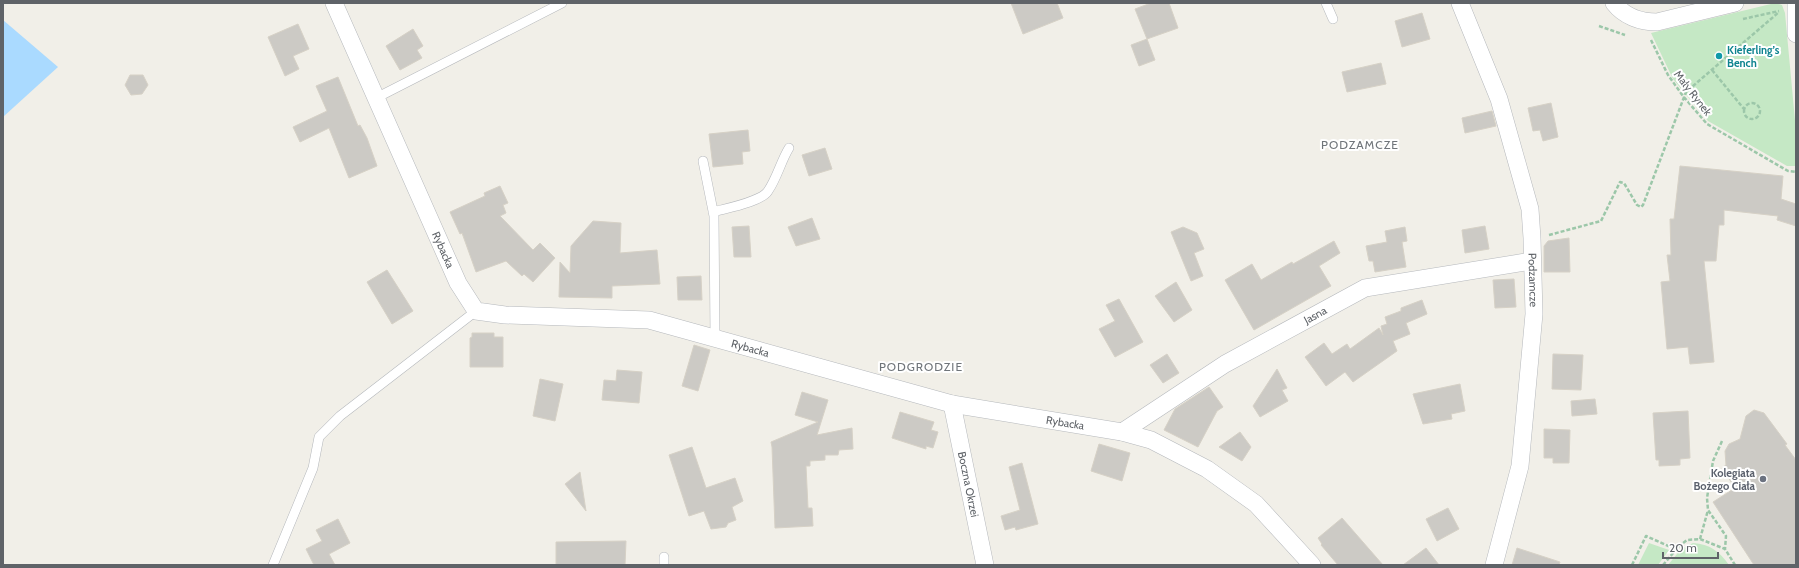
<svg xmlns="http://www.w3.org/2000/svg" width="1799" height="568" font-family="Cabin,sans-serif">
	<rect width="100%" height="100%" fill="#f1efe8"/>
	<path fill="#c5e8c5" d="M1775 3 1782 5 1785 13 1796 131V166H1787L1708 121 1673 79 1651 33Z
		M1649 543 1669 550 1658 565H1638Z
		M1693 543C1710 544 1719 551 1729 565H1668L1681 549Z"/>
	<path fill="#aadaff" d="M3 20 58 67 3 117Z"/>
	<path fill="#cccac5" stroke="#d6d1c6" d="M1011 3H1057L1063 18 1023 34Z
		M1151 3H1169L1178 28 1147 39 1135 9Z
		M1422 13 1430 39 1402 47 1395 21Z
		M298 24 309 49 293 56 299 69 285 76 268 37Z
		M413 29 423 46 417 50 422 58 400 70 386 46Z
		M1147 39 1155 60 1139 66 1131 45Z
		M1381 63 1386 84 1347 92 1342 72Z
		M130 75H143L148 85 142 94 131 95 125 85Z
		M338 77 358 126 360 125 367 138 377 166 349 178 329 128 300 142 293 127 327 111 316 86Z
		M1551 103 1558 137 1543 141 1540 130 1533 131 1528 108Z
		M1492 111 1496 126 1465 133 1462 118Z
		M748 130 750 151 742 152 743 164 713 167 709 134Z
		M825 148 832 169 809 176 802 155Z
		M1680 166 1783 176 1781 199 1796 204V226L1777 220 1778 216 1724 210V225H1719L1716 261H1704L1714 362 1690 364 1688 347 1667 349 1661 282 1670 281 1667 255H1671L1670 219H1674Z
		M500 186 508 203 503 205 506 213 500 216 533 250 540 243 555 258 533 282 524 274 522 276 506 261 476 272 462 233 460 234 450 212 485 196 484 193Z
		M812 218 820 239 796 246 788 227Z
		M593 221 621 223 620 253 657 250 660 284 612 286V298L559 297 560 262 570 273 571 246Z
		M749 226 751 257H734L732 227Z
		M1485 226 1489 249 1465 253 1462 230Z
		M1183 227 1197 233 1204 249 1194 253 1203 276 1191 281 1171 232Z
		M1405 227 1407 241 1402 242 1406 267 1375 272 1373 261H1369L1366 246 1387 242 1385 231Z
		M1569 238 1570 272H1544V246L1548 241Z
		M1334 241 1340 253 1319 266 1331 286 1254 330 1225 280 1252 264 1261 280 1292 262 1293 264Z
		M387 270 413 311 392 324 367 282Z
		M701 276 702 300H678L677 277Z
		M1514 279 1516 307 1495 308 1493 280Z
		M1176 282 1192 310 1174 322 1155 296Z
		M1119 299 1143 342 1115 357 1099 329 1115 321 1106 305Z
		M1422 300 1427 314 1406 323 1410 334 1393 341 1397 351 1353 382 1345 372 1326 386 1305 357 1324 343 1332 354 1347 344 1350 349 1379 328 1383 335 1381 326 1387 324 1385 317 1401 311V308Z
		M472 333H494V337H503V367H470V338L472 337Z
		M694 345 710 350 698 391 682 386Z
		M1167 354 1179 373 1163 383 1150 365Z
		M1553 354 1583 355 1581 390 1552 389Z
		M1277 369 1287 388 1282 390 1288 401 1260 417 1253 406Z
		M617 370 642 372 639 403 602 400 604 380 616 381Z
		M540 379 563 384 555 421 533 416Z
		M1460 384 1465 411 1451 414 1452 419 1423 424 1413 394Z
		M1209 387 1223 407 1217 411 1198 447 1164 430 1175 409Z
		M802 392 828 400 817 435 852 428 853 449 839 450 838 455H825V460L810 461V466H806L808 508H812L813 526 775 528 772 447 771 442 818 422 795 415Z
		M1595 399 1597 414 1572 416 1571 401Z
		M1754 410 1764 413 1787 444 1785 445 1796 460V565H1754L1713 502 1735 488 1722 468 1726 465 1725 451 1729 444 1740 439 1746 416Z
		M1688 411 1690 458 1680 459V465L1659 466V460H1656L1653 413Z
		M900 412 934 422 931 430 938 432 933 448 926 446V449L892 438Z
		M1544 429 1570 430 1569 463H1553V458H1544Z
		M1240 432 1251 447 1242 461 1219 447Z
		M1099 444 1130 453 1122 481 1091 471Z
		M692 447 706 488 735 478 743 501 732 507 736 520 728 523 726 527 711 529 704 511 689 516 669 455Z
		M1022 463 1038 524 1016 530 1015 527 1005 530 1001 516 1020 510 1009 467Z
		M580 472 586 511 565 484Z
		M1448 508 1459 529 1437 541 1426 519Z
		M1342 518 1383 565H1338L1321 545 1322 544 1318 538Z
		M338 519 350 543 329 554 335 565H314L306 549 322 541 316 530Z
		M626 541 625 565H556V542Z
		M1426 548 1439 565H1403Z
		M1517 548 1560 562 1559 565H1512Z"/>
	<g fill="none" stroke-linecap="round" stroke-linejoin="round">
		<defs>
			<path id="service" d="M1326 3 1333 19
				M376 98 562 3
				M703 161 714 216 715 338
				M713 212C727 208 761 202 768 191 777 178 781 161 789 148
				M273 565 313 468 319 437 340 416 476 311
				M664 565V557"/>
			<g id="minor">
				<path id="s1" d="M334 3 458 283 476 311 505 315 649 320 952 404 1122 432 1151 440 1207 469 1256 504 1312 565"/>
				<path id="s2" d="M1460 3 1499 99 1530 209 1532 238 1534 314 1520 466 1494 565"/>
				<path d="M1614 3C1624 16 1640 22 1657 22L1735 3"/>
				<path d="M1796 3V34"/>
				<path id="s3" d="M952 404 985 565"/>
				<path id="s4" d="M1122 432 1225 364 1365 288 1532 261"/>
			</g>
		</defs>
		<use href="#service" stroke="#b5b8bc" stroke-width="10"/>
		<use href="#minor" stroke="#b5b8bc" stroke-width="18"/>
		<path stroke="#9cc7a9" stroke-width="2.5" stroke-dasharray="4 2" stroke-linecap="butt" d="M1743 19 1779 11
			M1599 26 1625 35
			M1651 40 1668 75 1683 96 1707 124 1788 171 1796 172
			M1712 70 1744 109
			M1744 111a8 8 0 1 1 16 0a8 8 0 1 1-16 0Z
			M1549 235 1601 221 1620 182 1624 183 1637 205 1641 207 1643 205 1686 92 1779 12
			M1722 441 1713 461 1707 498 1708 510 1726 536 1725 549
			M1700 539 1708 510
			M1632 565 1646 536 1675 549
			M1663 565 1679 546 1687 540 1700 539 1725 549 1735 565"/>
		<use href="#service" stroke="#fff" stroke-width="9"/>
		<use href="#minor" stroke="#fff" stroke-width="17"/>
	</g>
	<circle fill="#0f9aa8" stroke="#fff" stroke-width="1.5" cx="1719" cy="56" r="4"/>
	<circle fill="#6b7280" stroke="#fff" stroke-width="1.5" cx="1763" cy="479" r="4"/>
	<g text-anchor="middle" stroke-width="4" stroke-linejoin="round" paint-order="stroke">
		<g font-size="11" font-weight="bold" fill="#0d838f" stroke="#fff" text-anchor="start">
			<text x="1727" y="54">Kieferling’s<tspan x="1727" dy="13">Bench</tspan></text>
		</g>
		<g font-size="11" fill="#5f6368" stroke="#fff">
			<text transform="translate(1693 93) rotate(52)" y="4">Mały Rynek</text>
			<text dy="4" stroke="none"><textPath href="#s1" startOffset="270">Rybacka</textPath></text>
			<text dy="4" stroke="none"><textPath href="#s2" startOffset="289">Podzamcze</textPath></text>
			<text dy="4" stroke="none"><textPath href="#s4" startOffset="226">Jasna</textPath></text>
			<text dy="4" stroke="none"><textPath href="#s1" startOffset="618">Rybacka</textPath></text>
			<text dy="4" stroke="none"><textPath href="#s1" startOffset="942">Rybacka</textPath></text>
			<text dy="4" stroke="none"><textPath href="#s3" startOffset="82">Boczna Okrzei</textPath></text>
		</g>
		<g font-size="11" font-weight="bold" fill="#5b616d" stroke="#fff" text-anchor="end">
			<text x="1755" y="477">Kolegiata<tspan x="1755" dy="13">Bożego Ciała</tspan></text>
		</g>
		<g font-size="12" letter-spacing="1" fill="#70757a" stroke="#fff">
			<text x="1360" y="149">PODZAMCZE</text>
			<text x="921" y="371">PODGRODZIE</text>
		</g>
	</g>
	<rect width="1799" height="568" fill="none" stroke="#5f6368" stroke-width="8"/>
	<path d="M1663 552v6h55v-6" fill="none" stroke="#5f6368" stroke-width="2"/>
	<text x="1669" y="552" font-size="12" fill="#5f6368" stroke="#ffffff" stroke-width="3" paint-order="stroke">20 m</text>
</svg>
